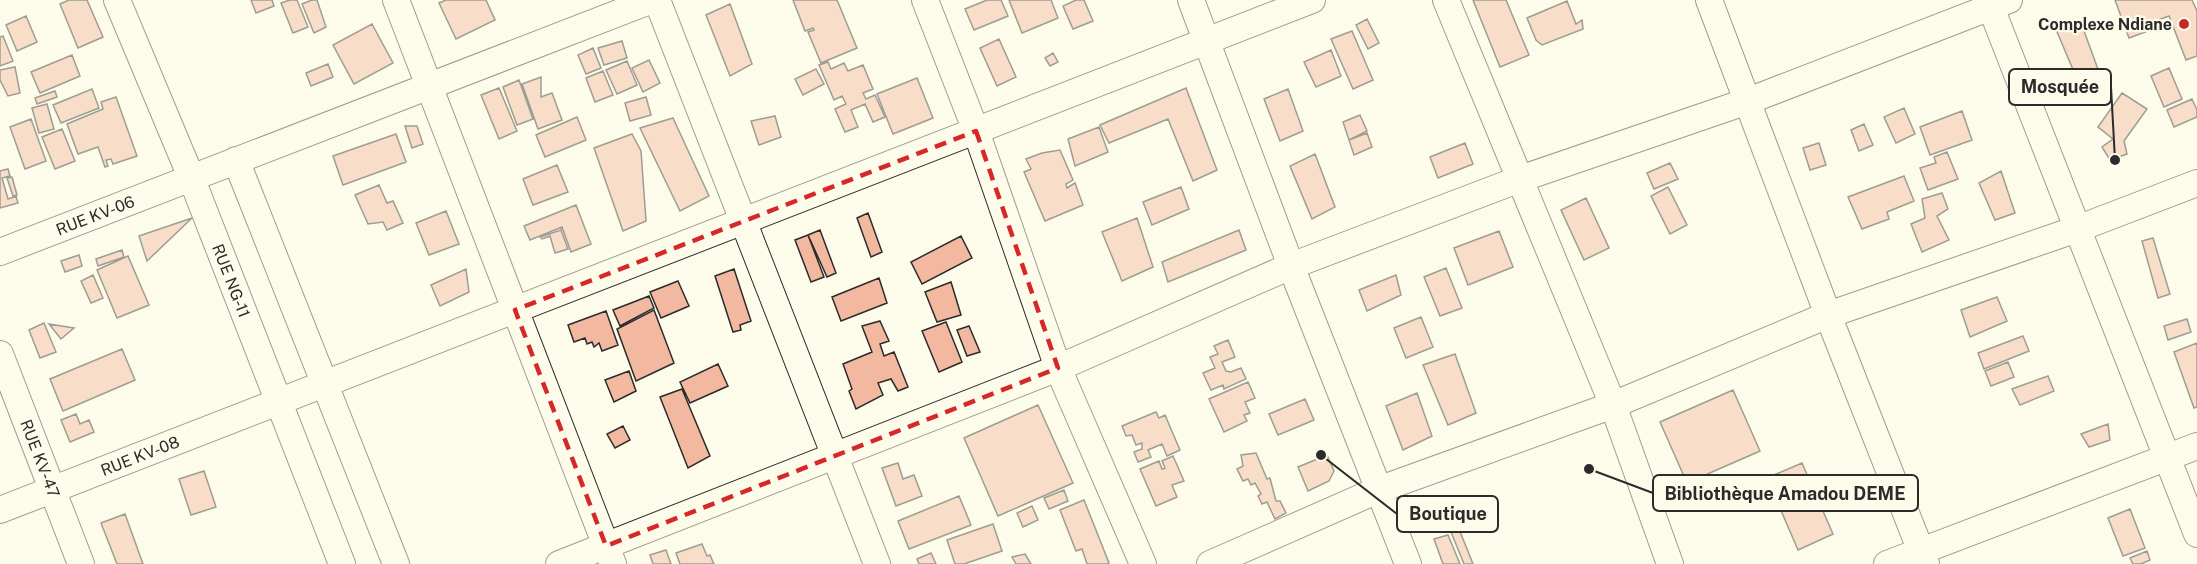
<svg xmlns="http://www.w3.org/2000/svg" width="2197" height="564" font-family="'Public Sans',sans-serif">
	<rect width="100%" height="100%" fill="#fdfbea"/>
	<path fill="#f2b8a0" stroke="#2b2b2b" stroke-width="1.5" d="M69 0H87L103 37 78 48 60 4Z
		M251 0H272L274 6 256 13Z
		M290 0H297L308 27 293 33 281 3Z
		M312 0H317L326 27 314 33 302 4Z
		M446 0H486L495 20 456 39 439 3Z
		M793 0H837L857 48 821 63 808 32 814 30 813 28 805 31Z
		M987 0H1001L1008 16 974 30 965 9Z
		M1009 0H1051L1058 18 1022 33Z
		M1076 0H1084L1093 21 1073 29 1063 6Z
		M1473 0H1506L1529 55 1500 67Z
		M2115 0H2192L2197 11V56L2186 60 2169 16 2155 21 2156 28 2129 38Z
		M1567 1 1576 24 1582 20 1583 29 1542 45 1536 40 1527 18Z
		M730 4 752 64 730 76 706 15Z
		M26 16 37 42 17 51 6 25Z
		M1367 19 1379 43 1368 49 1356 25Z
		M2080 20 2099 72 2077 79 2055 27Z
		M372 24 393 63 354 84 333 45Z
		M1352 31 1373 80 1353 89 1331 39Z
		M3 36 13 61 0 66V37Z
		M999 39 1016 77 997 86 980 48Z
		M622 41 627 58 604 65 598 48Z
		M593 48 601 68 586 74 578 55Z
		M1331 50 1341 76 1316 87 1304 62Z
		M1053 53 1058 62 1050 66 1045 58Z
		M72 55 80 76 40 93 31 72Z
		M649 60 660 83 643 92 632 68Z
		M627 61 637 85 617 94 606 70Z
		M828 62 831 69 844 63 848 71 863 65 873 89 863 93 866 99 875 95 885 117 873 122 865 104 851 110 858 127 845 132 835 109 846 104 842 96 834 100 819 65Z
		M328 64 333 77 311 86 306 73Z
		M15 67 20 93 8 96 0 80V70Z
		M2169 68 2182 99 2164 107 2151 76Z
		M816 69 824 84 803 95 795 79Z
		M603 71 613 95 595 102 586 78Z
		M541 77V97L552 93 562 120 538 129 522 84Z
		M917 78 933 118 893 134 877 94Z
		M519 80 533 119 517 125 503 87Z
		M499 88 517 131 499 139 481 95Z
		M1186 88 1217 170 1193 181 1168 119 1109 143 1100 125Z
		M92 89 99 108 61 123 53 105Z
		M1288 89 1303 131 1280 141 1264 99Z
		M55 91 57 97 37 104 35 98Z
		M2122 93 2147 109 2124 141 2127 154 2110 160 2102 147 2113 139 2098 127Z
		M116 97 137 156 113 164 111 159 106 160 108 166 105 167 98 147 78 154 67 124 103 109 101 102Z
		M646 97 651 115 630 121 625 103Z
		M2192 99 2197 110V117L2174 127 2167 110Z
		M47 104 54 129 39 133 32 108Z
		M1904 108 1915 134 1896 143 1884 117Z
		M1962 111 1972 140 1930 155 1920 127Z
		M1360 115 1367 131 1349 140 1343 122Z
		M775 116 781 137 759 145 751 121Z
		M577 117 586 140 545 157 536 135Z
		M673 118 709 196 680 211 640 128Z
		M31 119 46 161 25 169 10 127Z
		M1864 124 1873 145 1859 151 1851 130Z
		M405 126H417L423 144 412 148Z
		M1099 127 1108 152 1075 166 1068 139Z
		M62 129 75 161 55 169 42 137Z
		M1367 133 1372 147 1354 155 1349 140Z
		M396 134 406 162 343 185 333 156Z
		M632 134 641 151 646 221 623 231 594 148Z
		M1465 143 1473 164 1438 178 1430 157Z
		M1819 143 1826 165 1810 170 1803 148Z
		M1060 150 1073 180 1066 184 1067 188 1075 183 1083 205 1045 221 1024 172 1031 169 1026 159 1042 153Z
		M1947 152 1958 179 1928 190 1920 168 1936 163 1934 157Z
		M1315 154 1335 207 1312 219 1290 166Z
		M1670 163 1678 179 1654 189 1647 173Z
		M557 165 568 192 533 205 523 179Z
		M8 169 10 176 2 178 8 199 16 196 18 203 0 208V171Z
		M2001 171 2015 213 1995 220 1979 183Z
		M1904 176 1914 201 1887 212 1889 219 1862 229 1848 197Z
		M12 177 17 195 13 196 7 178Z
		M379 185 387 203 393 201 403 223 387 230 383 222 368 224 355 195Z
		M1181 187 1189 209 1152 225 1143 202Z
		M1668 187 1687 225 1670 234 1651 196Z
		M1942 193 1948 209 1937 216 1949 240 1922 252 1911 224 1925 218 1922 199Z
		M1586 198 1609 248 1584 260 1561 210Z
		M576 205 591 244 571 252 562 227 530 240 524 226Z
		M446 211 459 244 429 255 416 223Z
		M868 213 882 252 871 257 857 218Z
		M192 218 147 261 139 236Z
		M1137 218 1153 267 1122 281 1102 232Z
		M561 230 568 249 555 253 550 236 542 239 540 237Z
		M820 230 836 273 827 277 808 235Z
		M1239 230 1246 250 1168 282 1162 262Z
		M1499 231 1513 267 1468 285 1454 248Z
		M808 235 824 277 811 282 795 240Z
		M961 236 972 258 922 284 911 262Z
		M2153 238 2170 294 2158 298 2142 241Z
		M122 250 124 257 98 266 96 259Z
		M79 255 82 266 65 272 61 261Z
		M128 256 149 305 117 318 97 270Z
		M1446 268 1462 308 1440 316 1424 277Z
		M466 269 469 292 440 306 431 285Z
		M734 269 751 321 740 325 741 330 733 332 715 276Z
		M93 275 103 298 91 303 81 281Z
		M1396 275 1401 295 1367 311 1359 290Z
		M879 278 887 303 841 321 832 297Z
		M678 281 689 306 661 318 650 292Z
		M951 282 961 315 937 322 925 292Z
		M649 296 654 308 620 326 613 310Z
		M1997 297 2007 321 1970 337 1961 310Z
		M654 310 674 363 636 381 617 329Z
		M606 311 618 345 602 351 599 343 594 347 592 342 587 344 585 338 574 342 568 325Z
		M1421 317 1433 347 1406 358 1394 328Z
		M2187 319 2191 332 2168 340 2164 326Z
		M880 321 889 341 880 344 884 356 894 352 908 387 898 391 891 379 878 383 883 395 856 409 849 391 852 389 843 364 872 352 862 326Z
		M946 322 962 362 939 372 922 331Z
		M44 323 56 352 40 358 29 330Z
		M49 324 74 328 61 339Z
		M969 326 980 352 967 356 957 330Z
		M2023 336 2029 351 1984 369 1978 353Z
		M1228 340 1235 357 1222 362 1226 371 1231 372 1241 368 1246 379 1224 389 1223 385 1211 390 1203 373 1215 368 1210 357 1218 354 1214 346Z
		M2197 343V407L2194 408 2174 352Z
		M122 349 135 380 63 411 50 379Z
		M1455 354 1476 413 1448 425 1423 365Z
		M2008 362 2014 377 1991 386 1985 371Z
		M718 364 728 386 690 403 680 382Z
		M629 371 636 391 614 402 605 380Z
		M2048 376 2054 391 2020 405 2012 389Z
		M1248 382 1255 398 1245 402 1250 413 1244 415 1247 421 1224 432 1209 399Z
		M682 389 710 456 688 468 660 397Z
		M1733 390 1760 451 1687 483 1660 422Z
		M1417 393 1432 436 1403 450 1386 406Z
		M1305 399 1314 420 1278 435 1269 414Z
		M1038 405 1073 483 998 516 964 438Z
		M1156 412 1159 418 1165 415 1180 450 1167 456 1162 444 1148 450 1151 457 1138 462 1134 452 1142 449V443L1136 445 1132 435 1126 436 1122 426Z
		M76 414 80 424 89 420 94 432 70 442 61 420Z
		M2108 424 2110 440 2089 447 2081 434Z
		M623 426 630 440 615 448 607 434Z
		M1256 453 1267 479 1270 478 1276 501H1280L1286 513 1275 519 1267 502 1262 504 1258 496 1261 494 1255 483 1251 485 1248 479 1243 481 1237 469 1243 466 1241 455Z
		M1327 455 1334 471 1329 481 1308 491 1298 467Z
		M1173 456 1184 481 1172 485 1177 497 1156 506 1140 469 1159 461 1162 469 1165 468 1162 461Z
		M898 463 903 479 914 475 922 496 896 506 882 468Z
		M1802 463 1833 534 1798 550 1767 478Z
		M204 471 216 507 191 515 179 479Z
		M1064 490 1068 501 1049 509 1044 498Z
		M959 496 971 525 909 549 898 521Z
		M1084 500 1109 563 1107 564H1087L1082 549 1076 551 1060 510Z
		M1032 506 1038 520 1023 527 1017 513Z
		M2130 509 2145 548 2123 556 2108 518Z
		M125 514 143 564H117L101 523Z
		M993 524 1002 551 964 564H955L947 540Z
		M1459 529 1473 564H1464L1451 532Z
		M1448 535 1460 564H1443L1434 539Z
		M702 544 707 556 710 555 714 564H680L676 553Z
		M666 550 671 564H653L650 555Z
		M2147 551 2150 560 2141 564H2133L2130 558Z
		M931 553 936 564H919L917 559Z
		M1025 554 1031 564H1016L1012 557Z"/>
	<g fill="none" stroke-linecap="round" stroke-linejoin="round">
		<defs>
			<g id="minor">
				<path id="s1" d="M117 0 191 177 342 564"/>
				<path d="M396 0 613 564"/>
				<path d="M657 0 877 564"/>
				<path d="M925 0 976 131 1058 368 1143 564"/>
				<path d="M1191 0 1291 266 1408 564"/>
				<path d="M1446 0 1613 405 1670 564"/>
				<path d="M1709 0 1828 315 1926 564"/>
				<path d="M1988 0 2197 534"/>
				<path d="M236 160 396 564"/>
				<path id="s2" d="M0 252 652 0"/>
				<path id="s3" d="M0 354 81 564"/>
				<path id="s4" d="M0 510 1312 0"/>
				<path d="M559 564 1058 368 1291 266 1520 179 1748 101 2009 0"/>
				<path d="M1210 564 1378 490 1613 405 1828 315 2077 229 2197 183"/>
				<path d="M1887 564 2197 446"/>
			</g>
		</defs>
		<use href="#minor" stroke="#2b2b2b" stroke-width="28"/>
		<use href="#minor" stroke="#fdfbea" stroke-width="26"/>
	</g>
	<path d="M0 0H2197V564H0ZM976 131 1058 368 606 546 515 310Z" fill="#fdfbea" fill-opacity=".55" fill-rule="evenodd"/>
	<path fill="none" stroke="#d62828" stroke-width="4.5" stroke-dasharray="12 8" stroke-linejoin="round" d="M976 131 1058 368 606 546 515 310Z"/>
	<circle fill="#c62828" stroke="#fdfbea" stroke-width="2" cx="2184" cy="24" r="6"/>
	<g text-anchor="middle" stroke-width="4.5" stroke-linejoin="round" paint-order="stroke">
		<g font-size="16" font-weight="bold" fill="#2b2b2b" stroke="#fdfbea" text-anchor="end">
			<text x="2172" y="30">Complexe Ndiane</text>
		</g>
		<g font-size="16" fill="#2b2b2b" stroke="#fdfbea">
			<text dy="6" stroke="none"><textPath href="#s2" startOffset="102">RUE KV-06</textPath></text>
			<text dy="6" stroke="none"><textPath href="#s1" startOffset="303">RUE NG-11</textPath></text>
			<text dy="6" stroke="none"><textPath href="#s4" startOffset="150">RUE KV-08</textPath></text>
			<text dy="6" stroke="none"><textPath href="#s3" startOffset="112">RUE KV-47</textPath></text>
		</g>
	</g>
	<path fill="none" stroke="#2b2b2b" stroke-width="2" d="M2115 160L2111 87M1589 469L1653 493M1321 455L1397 514"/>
	<g fill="#2b2b2b" stroke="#fdfbea" stroke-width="2">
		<circle cx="2115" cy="160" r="6"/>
		<circle cx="1589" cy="469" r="6"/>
		<circle cx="1321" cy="455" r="6"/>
	</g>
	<g fill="#fdfbea" stroke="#2b2b2b" stroke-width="2">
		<rect x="2009" y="69" width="102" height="36" rx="6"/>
		<rect x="1653" y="475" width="265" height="36" rx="6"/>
		<rect x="1397" y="496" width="101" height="36" rx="6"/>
	</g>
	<g font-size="18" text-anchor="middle" font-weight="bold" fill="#2b2b2b">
		<text x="2060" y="93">Mosquée</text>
		<text x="1785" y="500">Bibliothèque Amadou DEME</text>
		<text x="1448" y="520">Boutique</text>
	</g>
</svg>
